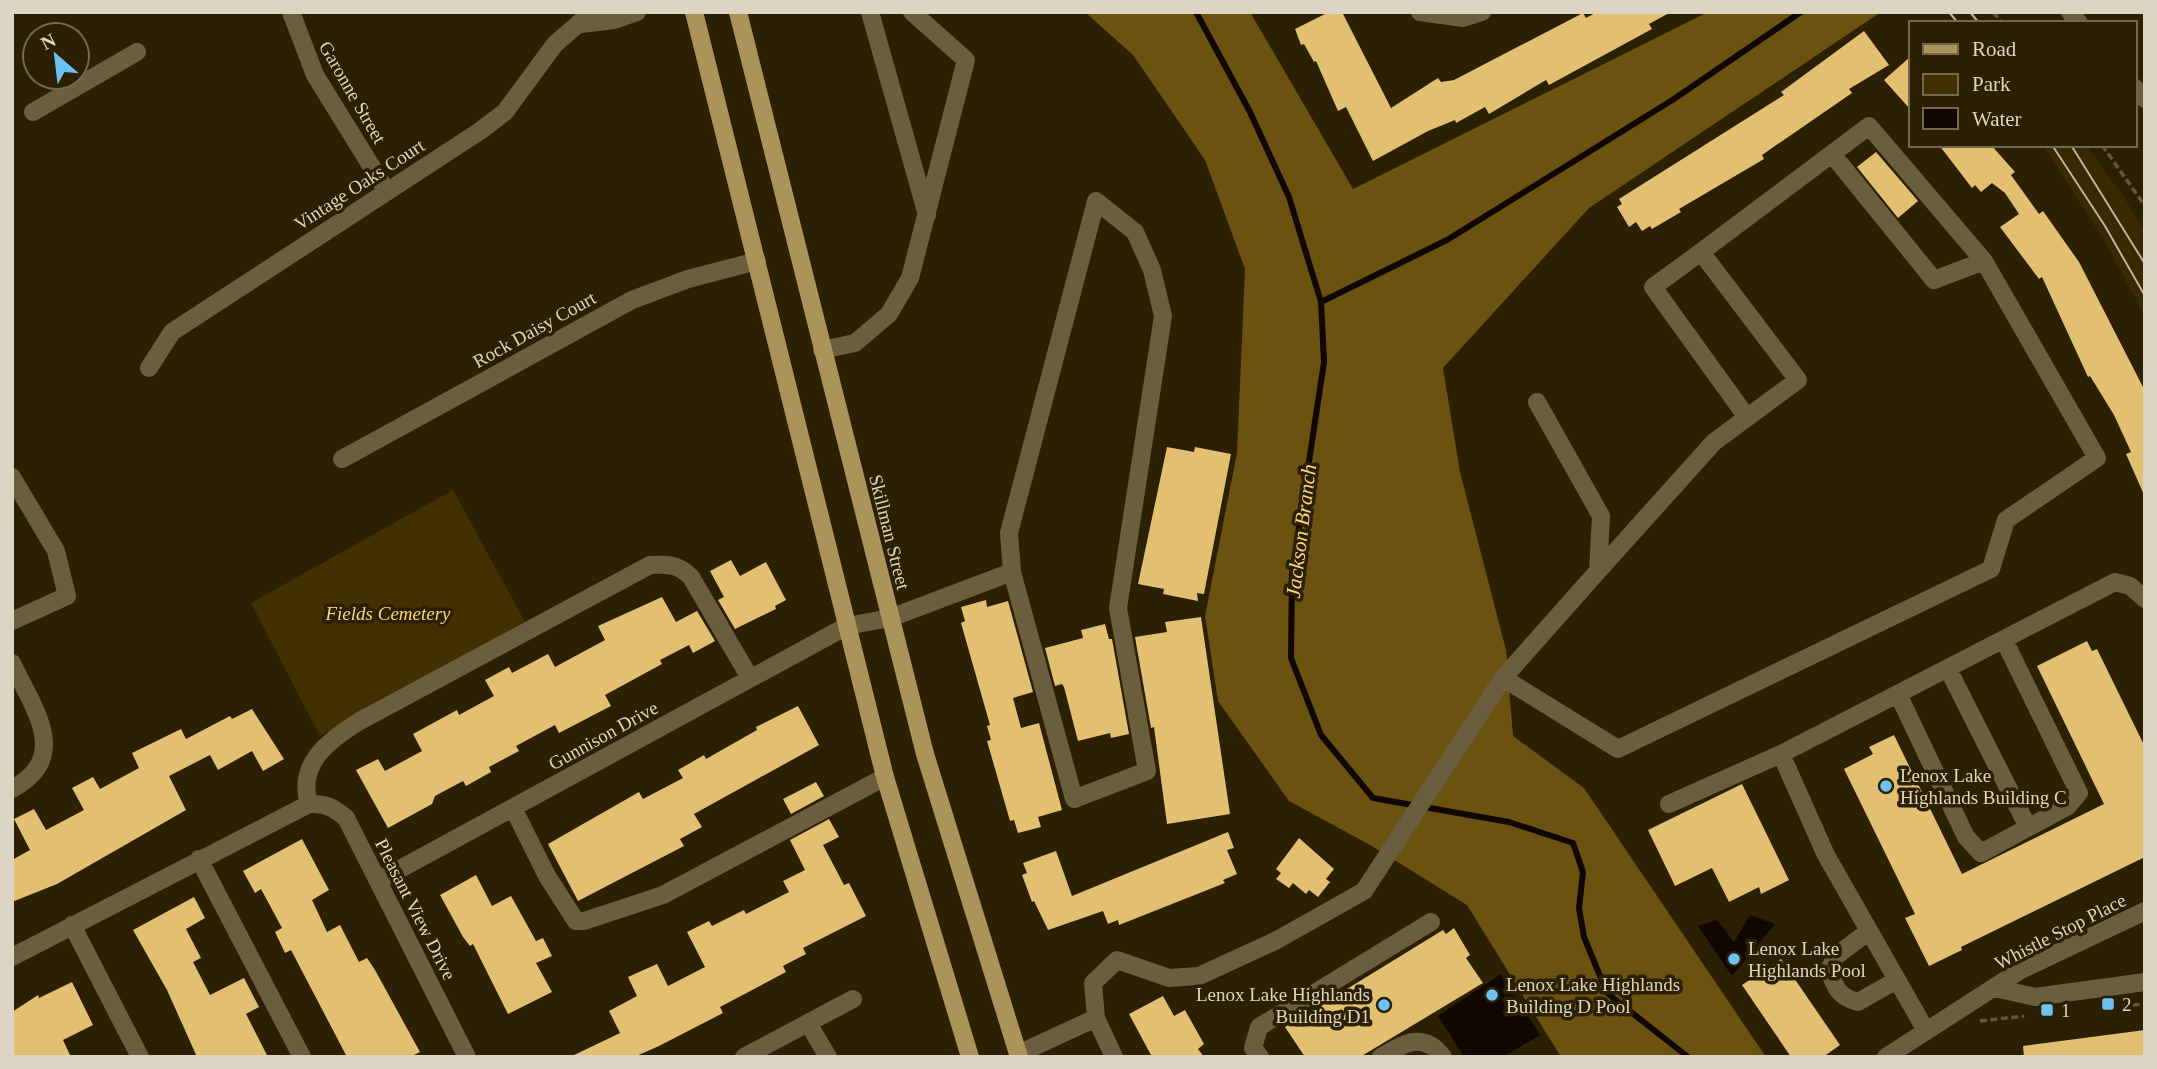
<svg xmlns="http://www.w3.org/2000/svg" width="2157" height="1069" font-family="Georgia,serif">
	<rect width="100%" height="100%" fill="#2c2002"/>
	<path fill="#382901" d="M2043 145H2086L2124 197 2145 233V317L2105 242Z"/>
	<path fill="#423001" d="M453 490 525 622 320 736 251 603Z"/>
	<path fill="#6b5211" d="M1085 12H1250L1353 189 1708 12H1881L1589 208 1443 368 1460 472 1506 650 1513 736 1584 788 1766 1057H1561L1467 905 1370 845 1289 801 1218 701 1205 616 1237 453 1245 269 1205 160 1133 55Z"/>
	<path fill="#100700" d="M1750 915 1775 924 1732 976 1698 926 1717 920 1734 942Z
		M1501 974 1540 1035 1503 1057H1464L1438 1016Z"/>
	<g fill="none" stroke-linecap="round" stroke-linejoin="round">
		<path stroke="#100700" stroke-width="6" d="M1196 12 1250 112 1289 197 1321 302 1324 362 1292 574 1291 658 1321 735 1373 798 1509 822 1573 843 1583 872 1579 908 1584 937 1607 993 1688 1057
			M1321 302 1447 240 1674 99 1801 12"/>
	</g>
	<path fill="#e3c071" d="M1329 12H1342L1391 108 1438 78 1441 82 1454 80 1583 13 1586 18 1597 12H1671L1649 24 1652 29 1549 85 1546 80 1489 114 1485 107 1456 123 1455 120 1428 131 1373 161 1346 107 1338 111 1316 61 1314 62 1304 44 1301 45 1295 29Z
		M1864 31 1889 65 1849 89 1852 93 1762 155 1764 159 1679 209 1681 212 1652 229 1650 226 1642 231 1636 222 1629 227 1617 207 1622 204 1619 199 1784 95 1781 92Z
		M1910 57V109L1884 80Z
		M1939 145H1991L2015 172 2011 175 2039 214 2043 211 2079 262 2145 391V497L2126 454 2131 452 2114 415 2090 376 2088 377 2042 277 2039 279 2000 227 2019 214 2005 193 1992 183 1981 192 1975 185 1972 188Z
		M1876 152 1918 201 1898 218 1857 167Z
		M1167 447 1194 452 1195 447 1231 454 1204 594 1197 593 1198 601 1163 594 1164 589 1138 584Z
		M731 560 740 576 766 562 786 600 775 606 776 609 735 629 718 600 724 597 710 571Z
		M662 597 676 622 697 611 715 641 693 653 689 645 660 660 662 664 605 695 611 706 559 733 555 725 516 746 519 751 489 767 491 772 466 786 463 781 435 796 432 804 388 828 356 770 378 759 385 771 422 751 413 734 457 710 459 715 494 696 485 680 509 667 512 673 548 654 555 667 605 640 598 626Z
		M986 600 987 607 1008 601 1033 692 1013 698 1021 728 1039 723 1062 810 1038 817 1041 827 1018 833 1014 820 1010 821 987 741 991 740 987 726 990 725 961 623 965 621 961 607Z
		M1201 617 1230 814 1167 824 1154 727 1151 728 1135 637 1167 632 1165 622Z
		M1105 624 1109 639H1112L1129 734 1111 738 1110 733 1078 741 1064 687 1062 684 1055 686 1045 648 1083 638 1081 630Z
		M2087 641 2092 651 2097 649 2145 747V857L1961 947 1962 950 1929 966 1905 918 1915 914 1844 769 1873 754 1869 747 1894 735 1962 874 2104 804 2037 666Z
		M798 706 819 745 694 814 702 827 680 839 684 846 578 901 548 844 639 792 643 799 683 778 678 770 704 755 706 759 757 730 756 727Z
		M252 709 284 759 263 771 252 751 218 770 210 755 169 776 186 810 57 884 12 902V860L30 850 14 819 34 809 46 830 84 810 72 788 93 777 100 789 139 768 132 753 181 729 186 739 230 716 232 719Z
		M816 782 824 796 791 814 783 799Z
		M1742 784 1789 880 1761 894 1759 887 1729 902 1712 868 1675 886 1648 830Z
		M829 819 839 837 823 845 844 885 849 883 866 916 803 948 806 954 783 966 786 972 720 1007 723 1013 659 1046 634 1057H570L620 1033 609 1011 637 996 628 977 657 964 668 986 705 967 687 932 709 921 712 926 744 910 746 914 789 892 783 881 805 870 790 840Z
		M1228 832 1234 848 1227 850 1237 874 1223 880 1225 883 1119 925 1118 920 1108 924 1103 911 1048 930 1034 901 1032 902 1022 875 1027 873 1023 863 1056 851 1072 896Z
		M1299 838 1334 869 1326 879 1330 882 1318 897 1309 890 1306 894 1293 883 1289 888 1276 879 1281 873 1276 869Z
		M302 839 329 890 312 900 327 932 340 925 359 962 367 958 375 970 420 1052 410 1057H347L291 950 285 953 275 932 282 928 261 889 255 893 243 871Z
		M476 875 492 906 511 896 536 941 543 938 552 956 536 963 552 992 508 1014 473 944 470 946 463 937 440 895Z
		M194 897 205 918 186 929 201 958 193 962 210 995 244 978 259 1007 246 1014 268 1057H197L167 990 133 930Z
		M1454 928 1470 955 1466 958 1483 983 1360 1057H1305L1285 1027 1443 930 1446 934Z
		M1781 959 1840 1045 1823 1057H1791L1742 985Z
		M72 982 93 1025 63 1040 71 1057H12V1012L38 995 39 998Z
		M1163 996 1174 1016 1185 1010 1204 1044 1198 1049 1204 1057H1152L1129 1014Z
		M2145 1030V1057H2024L2023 1046Z"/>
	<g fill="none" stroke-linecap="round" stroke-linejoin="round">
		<path stroke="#61573c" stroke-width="3.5" stroke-dasharray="7 3.5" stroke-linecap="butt" d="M1993 12 2002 23
			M2102 145 2145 206
			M2122 1006 2145 1004
			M1980 1021 2024 1016"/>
		<path stroke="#6b5e3f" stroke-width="18" d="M291 12 315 75 386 190
			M870 12 927 215
			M1420 12 1463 18 1482 12
			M2070 12 2079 23
			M581 24 614 20 637 12
			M2134 87 2145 99
			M33 112 137 52
			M1832 154 1934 280 1984 261
			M1701 252 1653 287 1746 416
			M822 350 855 343 889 314 910 278 966 60 912 12
			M149 368 172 332 480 131 505 112 555 44 592 12
			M342 459 632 300 688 279 757 261
			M12 477 56 551 67 596 12 621
			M12 663C33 708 72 757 12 789
			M1948 669 2028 827
			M1503 678 1598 571 1601 516 1537 402
			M1898 694 1966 837 1981 853 2068 806 2079 793 2004 640
			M1781 754 2115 582 2130 586 2145 599
			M309 804C297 764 328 741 358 722L650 565C668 564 678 564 691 577L750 678
			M1669 804 1781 754 1826 855 1925 1029
			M513 808 547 876 576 921H584L663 895 885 777
			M199 859 302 1057
			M378 881 847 626 890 618 1012 572 1074 799 1147 771 1118 608 1163 316 1152 270 1135 232 1096 201 1009 533 1012 572
			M72 925 140 1057
			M1869 931 1836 956 1829 970C1835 988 1839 997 1858 1002L1897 980
			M12 957 309 804C326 803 334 808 346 818L467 1057
			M1995 988 2035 997 2145 982
			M1096 1018 1114 1057
			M808 1023 828 1057
			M1018 1054 1096 1018 1093 983 1117 960 1169 978 1199 976 1277 940 1364 891 1503 678 1618 749 1991 569 2006 520 2097 458 1984 261 1869 126 1701 252 1798 380 1714 442 1598 571
			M744 1057 853 999
			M1260 1057 1253 1048 1259 1027 1431 922
			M1381 1057C1404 1043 1424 1031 1443 1057
			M1886 1057 2021 970 2145 911"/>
		<path stroke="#ac9359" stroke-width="18" d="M694 12 885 777 970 1057
			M738 12 925 754 1019 1057"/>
		<path stroke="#bbb39f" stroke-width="2" d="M1949 12 1958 23
			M1970 12 1979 23
			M2052 145 2105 226 2145 296
			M2071 145 2145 264"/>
	</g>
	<g fill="#6ec2f3" stroke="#2c2002" stroke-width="2.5">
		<circle cx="1886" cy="786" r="7"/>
		<circle cx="1734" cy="959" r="7"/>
		<circle cx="1492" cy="995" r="7"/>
		<rect x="2101" y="997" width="14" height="14" rx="3.5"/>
		<circle cx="1384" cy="1005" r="7"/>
		<rect x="2040" y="1003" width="14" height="14" rx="3.5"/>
	</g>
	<g text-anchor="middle" stroke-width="7" stroke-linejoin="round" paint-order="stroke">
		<g font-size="19" fill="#dcd5c4" stroke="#2c2002">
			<text transform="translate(353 92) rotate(60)" y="7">Garonne Street</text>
			<text transform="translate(359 184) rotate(-33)" y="7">Vintage Oaks Court</text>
			<text transform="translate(534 329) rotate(-29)" y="7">Rock Daisy Court</text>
			<text transform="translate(890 532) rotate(76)" y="7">Skillman Street</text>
			<text transform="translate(603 735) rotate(-29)" y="7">Gunnison Drive</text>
			<text transform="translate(416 909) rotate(63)" y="7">Pleasant View Drive</text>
			<text transform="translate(2060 931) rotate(-27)" y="7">Whistle Stop Place</text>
		</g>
		<g font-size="19" font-style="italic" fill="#f9d482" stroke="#2c2002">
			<text x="388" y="620">Fields Cemetery</text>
		</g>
		<g font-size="19" fill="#dcd5c4" stroke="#2c2002" text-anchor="start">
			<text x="1900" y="782">Lenox Lake<tspan x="1900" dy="22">Highlands Building C</tspan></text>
			<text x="1748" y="955">Lenox Lake<tspan x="1748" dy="22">Highlands Pool</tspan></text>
			<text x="1506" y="991">Lenox Lake Highlands<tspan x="1506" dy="22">Building D Pool</tspan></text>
			<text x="1370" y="1001" text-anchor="end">Lenox Lake Highlands<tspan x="1370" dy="22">Building D1</tspan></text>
			<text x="2122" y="1011">2</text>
			<text x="2061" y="1017">1</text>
		</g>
		<g font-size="21" font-style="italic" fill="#fad684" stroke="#2c2002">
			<text transform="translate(1301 531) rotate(-83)" y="7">Jackson Branch</text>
		</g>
	</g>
	<rect width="2157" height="1069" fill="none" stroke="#dcd5c4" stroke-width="28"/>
	<rect x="1909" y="21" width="228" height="126" fill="#2c2002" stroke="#726850" stroke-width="2"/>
	<rect x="1923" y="44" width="35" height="10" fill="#ac9359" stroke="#726850" stroke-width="2"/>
	<text x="1972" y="56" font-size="21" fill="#dcd5c4">Road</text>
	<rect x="1923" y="74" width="35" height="21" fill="#423001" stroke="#726850" stroke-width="2"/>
	<text x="1972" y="91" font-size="21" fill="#dcd5c4">Park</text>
	<rect x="1923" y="108" width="35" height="21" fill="#100700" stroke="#726850" stroke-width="2"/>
	<text x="1972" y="126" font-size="21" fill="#dcd5c4">Water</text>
	<g transform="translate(56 56) rotate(332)"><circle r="33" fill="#2c2002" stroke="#726850" stroke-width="2"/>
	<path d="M0-5L12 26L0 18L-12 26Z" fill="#6ec2f3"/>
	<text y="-10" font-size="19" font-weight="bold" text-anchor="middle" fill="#dcd5c4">N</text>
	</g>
</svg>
